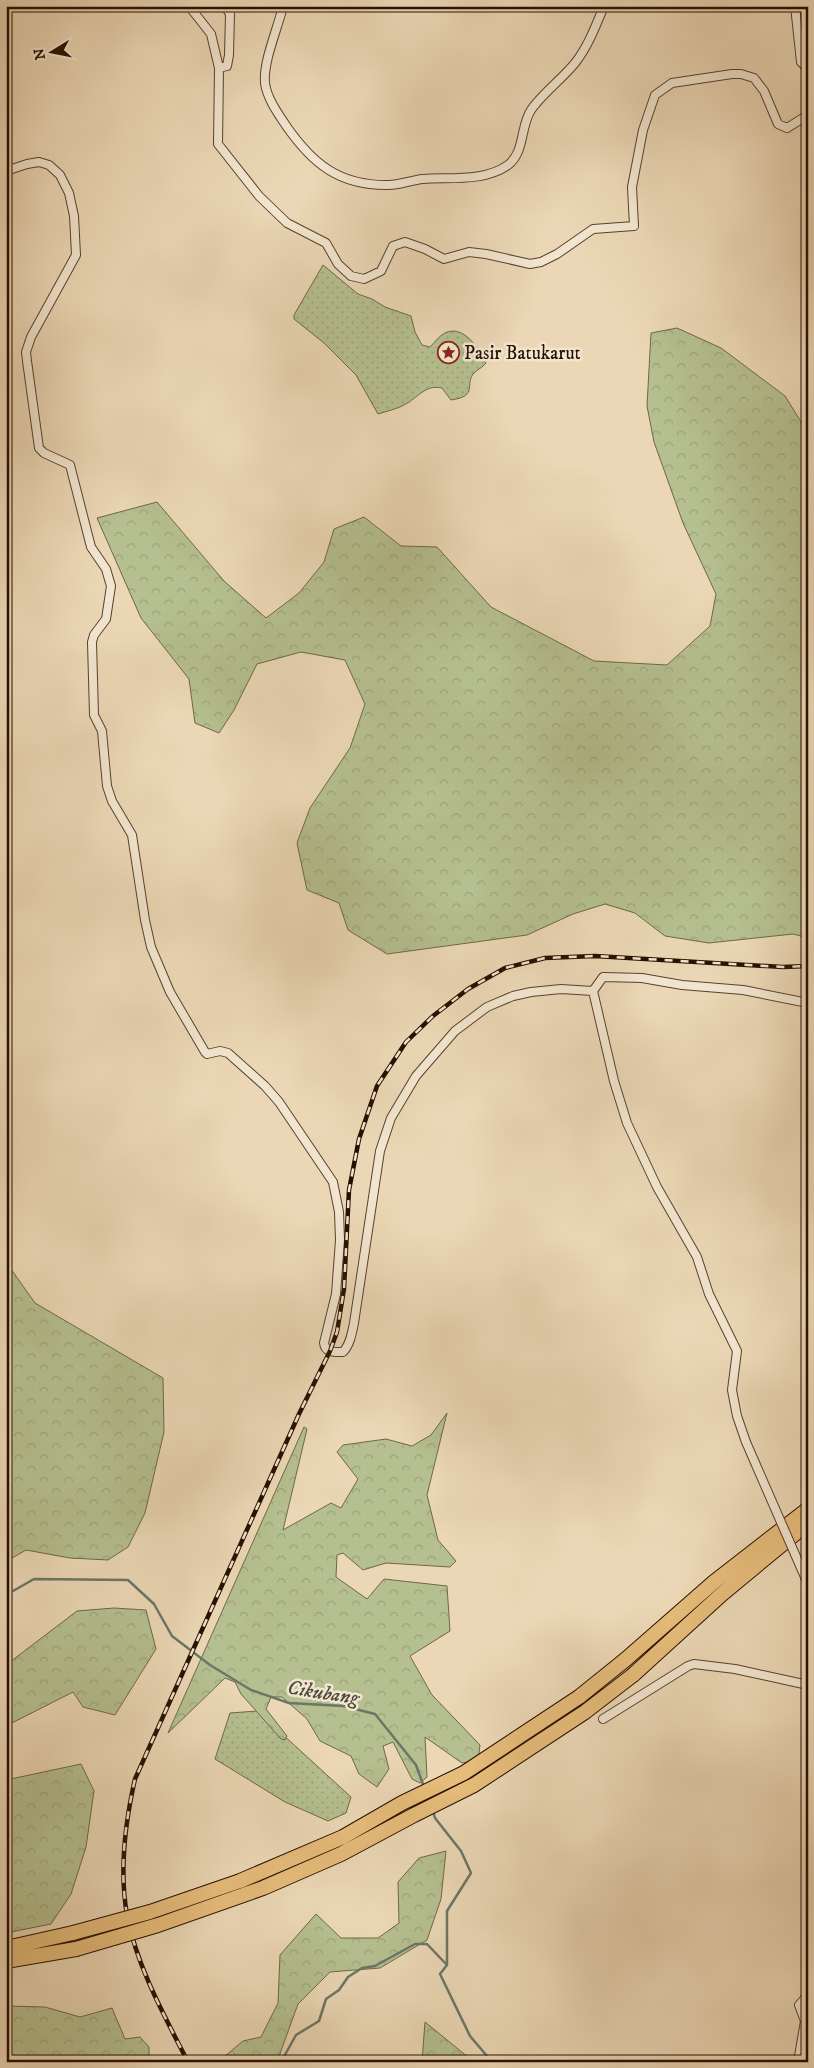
<svg xmlns="http://www.w3.org/2000/svg" width="814" height="2068" font-family="'IM FELL DW Pica',serif">
	<defs>
		<pattern id="grass-dots" width="8" height="8" patternUnits="userSpaceOnUse" patternTransform="scale(1.25)"><rect width="8" height="8" fill="#b5bf8f"/><path d="M2 2h.1M6 6h.1" fill="none" stroke="#9ca37a" stroke-width="1.8" stroke-linecap="round"/></pattern>
		<pattern id="forest-crowns" width="20" height="18" patternUnits="userSpaceOnUse" patternTransform="scale(1.25)"><rect width="20" height="18" fill="#b5bf8f"/><path d="M2 6a3 3 0 1 1 6 0M12 15a3 3 0 1 1 6 0" fill="none" stroke="#9ca37a"/></pattern>
	</defs>
	<rect width="100%" height="100%" fill="#ebd7b5"/>
	<filter id="stains"><feTurbulence type="fractalNoise" baseFrequency=".004" numOctaves="4"/><feColorMatrix values="0 0 0 0 .2 0 0 0 0 .09 0 0 0 0 .02 0 0 0 .5 -.17"/></filter>
	<radialGradient id="worn" r=".72"><stop offset=".6" stop-color="#630" stop-opacity="0"/><stop offset="1" stop-color="#630" stop-opacity=".3"/></radialGradient>
	<path fill="url(#grass-dots)" stroke="#6e6748" d="M323 265 358 294 372 299 385 307 411 316 415 332 422 345 430 347C435 342 439 336 445 333 464 324 479 349 486 363 482 368 478 369 474 373 464 384 479 396 451 400L442 388C425 384 418 398 404 405 397 409 387 411 378 414L356 375 324 343 294 319V315Z
		M257 1711 351 1797 346 1813 328 1821 285 1802 215 1759 230 1713Z"/>
	<path fill="url(#forest-crowns)" stroke="#6e6748" d="M677 328 721 348 785 396 808 433V938L793 934 709 943 665 936 635 913 605 904 573 914 527 935 387 954 348 930 339 903 307 890 297 843 310 808 350 748 365 704 345 660 301 652 257 664 234 710 219 733 195 723 189 679 141 618 97 518 157 502 224 581 266 618 299 593 324 562 334 529 364 517 401 546 437 547 491 607 594 661 667 665 710 626 716 594 683 523 654 442 647 406 651 333Z
		M6 1262 35 1303 163 1378 164 1432 145 1513 128 1547 108 1560 70 1558 26 1550 12 1558 6 1566Z
		M447 1413 427 1495 438 1540 456 1561 450 1567 386 1563 363 1570 343 1553 337 1555 336 1577 367 1599 384 1579 447 1586 450 1631 410 1656 432 1695 480 1745 478 1760 462 1763 425 1737 427 1777 420 1783 412 1779 393 1742 383 1746 389 1769 377 1787 359 1774 351 1756 320 1741 307 1719 282 1697H271L266 1709 287 1736 285 1740 281 1739 241 1694 235 1682 225 1678 168 1733 304 1427 307 1429 283 1530 331 1503 341 1508 358 1479 337 1452 343 1445 386 1439 412 1446 431 1435Z
		M114 1608 146 1610 156 1649 115 1715 83 1707 73 1692 6 1726V1665L77 1611Z
		M81 1764 94 1791 86 1847 71 1894 51 1924 6 1933V1780Z
		M446 1851 441 1899 427 1940 380 1968 330 1972 298 2004 277 2062H218L243 2041 261 2037 278 2003 280 1955 316 1914 341 1938H378L399 1923 398 1882 419 1858Z
		M6 2006 45 2007 80 2017 112 2008 125 2039 140 2037 149 2047V2062H6Z
		M425 2022 474 2062H422Z"/>
	<g fill="none" stroke-linecap="round" stroke-linejoin="round">
		<path stroke="#6b7667" stroke-width="2.5" d="M6 1595 34 1579 128 1580 154 1604 172 1636 210 1665 251 1690 289 1703 343 1706 375 1714 416 1765 424 1787
			M433 1811 435 1818 461 1851 471 1873 447 1911V1965L440 1974 470 2036 492 2062
			M281 2062 296 2035 319 2021 326 1999 339 1990 348 1977 362 1968 375 1966 415 1944H427L447 1965"/>
		<defs>
			<path id="minor" d="M189 6 211 34 219 68 218 144 259 196 287 223 326 243 338 264 351 276 364 279 381 271 393 246 405 242 425 249 444 259 469 252 486 254 530 264 541 262 557 254 593 229 634 226 632 187 643 130 655 95 672 83 732 74H741L754 78 764 91 778 124 787 128 808 115
				M283 6C278 28 263 61 265 83 267 99 279 115 287 127 313 164 339 185 386 185 398 186 411 180 423 179 450 177 484 182 508 165 525 152 520 127 531 110 542 94 562 79 575 63 588 47 596 25 604 6
				M795 6 801 62 808 69
				M219 68 227 66 229 55 230 14 225 6
				M6 171 27 164 39 162 49 165 60 175 69 193 74 216 76 255 31 337 26 352 27 361 39 448 44 453 70 465 91 547 106 569 111 586 106 619 94 635 92 642 94 715 102 731 107 786 112 801 132 835 145 920 151 947 170 992 205 1052 207 1054 220 1051 228 1053 265 1086 279 1102 333 1182 339 1212 340 1240 336 1294 324 1343C325 1353 335 1352 343 1352 350 1345 352 1333 354 1323L380 1151 391 1118 416 1076 455 1031 487 1007 513 996 531 992 561 989 593 991
				M746 1442 737 1416 732 1390 737 1351 709 1294 697 1257 657 1187 627 1123 614 1081 593 991 603 977 642 978 682 985 743 990 808 1003
				M603 1719 688 1666 694 1664 735 1669 808 1685
				M798 2062 805 2021 799 2005 808 1995"/>
			<path id="motorway" d="M625 1660 714 1582 808 1509
				M633 1675 722 1594 808 1523
				M6 1948 73 1933
				M6 1961 76 1949"/>
		</defs>
		<use href="#minor" stroke="#58412d" stroke-width="10"/>
		<use href="#motorway" stroke="#270f00" stroke-width="16"/>
		<use href="#minor" stroke="#f2e5cf" stroke-width="8"/>
		<use href="#motorway" stroke="#e6bc7a" stroke-width="14"/>
		<defs>
			<path id="rail" d="M188 2062C164 2015 137 1967 127 1915 119 1870 125 1823 135 1779L299 1414 330 1351 337 1332 344 1289 349 1190 359 1139 377 1086 406 1042 433 1016 468 989 505 968 545 958 595 956 783 967 808 966"/>
		</defs>
		<use href="#rail" stroke="#270f00" stroke-width="4.5"/>
		<use href="#rail" stroke="#f2e5cf" stroke-width="2.5" stroke-dasharray="8" stroke-linecap="butt"/>
		<defs>
			<path id="minor-bridge" d="M746 1442 808 1584"/>
			<path id="motorway-bridge" d="M73 1933 150 1912 240 1881 343 1837 402 1803 464 1773 579 1697 625 1660
				M76 1949 158 1925 263 1888 341 1854 414 1815 474 1785 585 1712 633 1675"/>
		</defs>
		<use href="#minor-bridge" stroke="#58412d" stroke-width="10" stroke-linecap="butt"/>
		<use href="#motorway-bridge" stroke="#270f00" stroke-width="16" stroke-linecap="butt"/>
		<use href="#minor-bridge" stroke="#f2e5cf" stroke-width="8"/>
		<use href="#motorway-bridge" stroke="#e6bc7a" stroke-width="14"/>
	</g>
	<defs>
		<symbol id="sight-ring" viewBox="-11 -11 22 22"><circle r="9.5" fill="#f2e5cf" stroke="#8f2418" stroke-width="1.5"/><path d="M0-6L1.8-2.2L6-1.7L2.9 1.2L3.7 5.4L0 3.3L-3.7 5.4L-2.9 1.2L-6-1.7L-1.8-2.2Z" fill="#8f2418"/></symbol>
	</defs>
	<g fill-rule="evenodd">
		<use href="#sight-ring" x="436" y="340" width="25" height="25"/>
	</g>
	<g text-anchor="middle" stroke-width="5" stroke-linejoin="round" paint-order="stroke">
		<g font-size="19" fill="#270f00" stroke="#f2e5cf" text-anchor="start">
			<text x="464" y="359">Pasir Batukarut</text>
		</g>
		<g font-size="20" font-style="italic" fill="#4f4b3c" stroke="#f2e5cf">
			<text transform="translate(323 1692) rotate(9)" y="7">Cikubang</text>
		</g>
	</g>
	<rect width="814" height="2068" fill="none" stroke="#ebd7b5" stroke-width="25"/>
	<rect x="8" y="8" width="799" height="2053" fill="none" stroke="#270f00" stroke-width="2.5"/>
	<rect x="12" y="12" width="789" height="2043" fill="none" stroke="#270f00"/>
	<g transform="translate(52 52) rotate(260)" stroke="#f2e5cf" stroke-width="4" paint-order="stroke">
	<path d="M0-4L9 19L0 12L-9 19Z" fill="#270f00"/>
	<text y="-8" font-size="14" font-weight="bold" text-anchor="middle" fill="#270f00">N</text>
	</g>
	<rect width="100%" height="100%" filter="url(#stains)"/>
	<rect width="100%" height="100%" fill="url(#worn)"/>
</svg>
